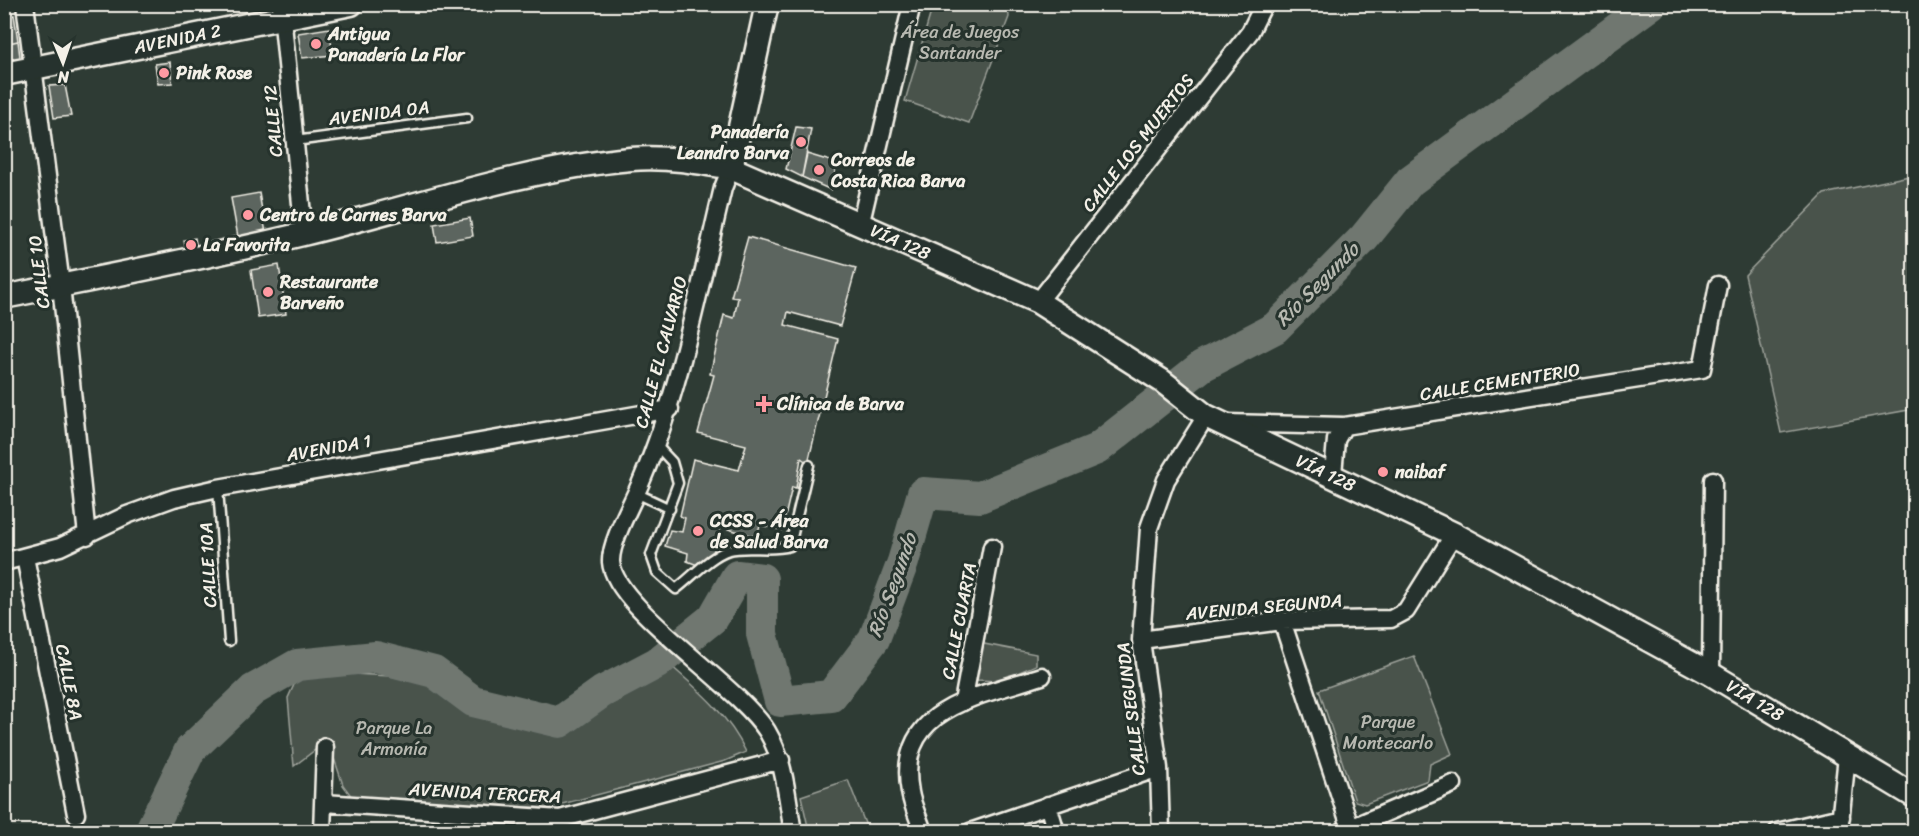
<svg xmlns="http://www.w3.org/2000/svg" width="1919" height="836" font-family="Sriracha,sans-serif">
	<rect width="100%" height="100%" fill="#2e3b34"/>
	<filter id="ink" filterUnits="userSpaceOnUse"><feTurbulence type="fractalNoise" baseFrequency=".0167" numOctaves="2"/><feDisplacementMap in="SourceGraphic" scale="12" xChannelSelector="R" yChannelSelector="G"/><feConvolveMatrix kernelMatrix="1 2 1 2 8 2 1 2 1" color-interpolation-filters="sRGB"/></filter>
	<g filter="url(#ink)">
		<path fill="#48524c" stroke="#9ea29a" stroke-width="1.5" d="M933 5H1008L1009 17 969 123 905 101Z
			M1914 175V409L1781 433 1745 275 1824 194Z
			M979 643 1036 654V665L999 681 977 680 973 674Z
			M1414 656 1452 754 1430 764 1428 780 1365 804 1355 801 1319 690Z
			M670 665C700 691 729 716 746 752L725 761 547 808 352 797 343 785 328 740 294 766 288 698 298 676 333 673 391 676 432 685 468 710 557 735Z
			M848 780 868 831H809L801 796Z"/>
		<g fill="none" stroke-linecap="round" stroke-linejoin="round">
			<path stroke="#6f7770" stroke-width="32" d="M150 832 190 750 253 690 297 665 376 657 434 672 473 701 560 722 602 692 657 663 713 618 737 576 762 579V634L780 701 831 696 874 639 903 562 923 493 980 497 1097 449 1202 366 1275 328 1364 238 1410 181 1651 4"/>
		</g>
		<path fill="#5c655e" stroke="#f4f1e8" stroke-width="1.5" d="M14 15 18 41 4 44V17Z
			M329 28 333 55 302 58 298 33Z
			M18 41 20 57 4 60V44Z
			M170 62 172 83 158 84 155 64Z
			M65 85 71 116 54 118 49 86Z
			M796 127 811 129 802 177 786 169Z
			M807 154 837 163 831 190 802 177Z
			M259 193 266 233 238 237 231 198Z
			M470 218 473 236 437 242 434 224Z
			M748 237 856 268 840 326 788 312 785 325 838 339 808 463 801 458 796 488 792 487 782 530 760 525 757 537 721 527 711 559 700 566 687 561 688 553 665 546 670 530 682 532 685 518 680 516 693 459 739 470 746 445 698 433 714 375 710 374 724 315 734 318 738 298 731 297Z
			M195 238 197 250 187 251 184 240Z
			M279 265 286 314 258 318 251 270Z"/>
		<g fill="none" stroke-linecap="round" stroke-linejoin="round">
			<defs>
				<path id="service" d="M295 141 467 118
					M656 445 672 462 678 483 651 555 657 572 676 589C692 577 710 556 729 550 749 545 770 552 790 546L809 465
					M218 488 229 641
					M636 493 670 509"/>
				<path id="minor" d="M25 4 61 285 87 536
					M281 4 304 234
					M731 168 723 188C699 287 681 388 641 482 633 502 610 542 611 562 614 607 738 685 767 731 785 761 787 798 793 832
					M860 226 912 4
					M1038 302 1250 32 1264 4
					M1226 423 1344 426 1702 369 1718 285
					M1333 474 1336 440 1344 426
					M25 557 76 814
					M4 562 60 547 127 515 174 498 218 488 670 409
					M1282 621 1352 832
					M1141 640 1282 621 1391 619 1406 611 1454 534
					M1711 674 1713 480
					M963 702 992 547
					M324 803 560 819 781 760
					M1048 805 1056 832
					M322 832 325 747
					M923 832C919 819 912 805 910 792 894 707 981 696 1042 676
					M970 832 1159 768
					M1161 832 1159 768 1141 640 1149 528 1166 480 1206 416
					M1341 832 1453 784
					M1777 832 1841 817
					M1839 832 1847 756"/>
				<g id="secondary">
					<path id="s1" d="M4 74 351 4"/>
					<path d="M731 168 767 4"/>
					<path id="s2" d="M4 297C104 277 204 258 303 234 412 208 519 169 631 159 665 156 698 162 731 168L1038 302 1162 381 1206 416 1454 534 1711 674 1914 796"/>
				</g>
			</defs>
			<use href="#service" stroke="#f4f1e8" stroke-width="13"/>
			<use href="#minor" stroke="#f4f1e8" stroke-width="21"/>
			<use href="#secondary" stroke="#f4f1e8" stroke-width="27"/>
			<use href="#service" stroke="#26332d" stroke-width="8"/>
			<use href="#minor" stroke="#26332d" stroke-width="16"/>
			<use href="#secondary" stroke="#26332d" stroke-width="22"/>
		</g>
	</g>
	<g fill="#ff9aa2" stroke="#26332d" stroke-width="2">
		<circle cx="316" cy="44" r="6"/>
		<circle cx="164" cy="73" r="6"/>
		<circle cx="801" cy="142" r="6"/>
		<circle cx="819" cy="170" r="6"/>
		<circle cx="248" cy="215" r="6"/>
		<circle cx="191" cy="245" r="6"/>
		<circle cx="268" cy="292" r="6"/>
		<path d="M761 395h6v6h6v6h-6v6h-6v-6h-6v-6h6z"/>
		<circle cx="1383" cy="472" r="6"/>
		<circle cx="698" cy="531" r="6"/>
	</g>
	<g text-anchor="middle" stroke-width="6" stroke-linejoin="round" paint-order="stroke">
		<g font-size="18" fill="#b8b9b1" stroke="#26332d">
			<text x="960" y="38">Área de Juegos<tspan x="960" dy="21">Santander</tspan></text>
			<text x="1388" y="728">Parque<tspan x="1388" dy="21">Montecarlo</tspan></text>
			<text x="394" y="734">Parque La<tspan x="394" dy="21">Armonía</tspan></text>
		</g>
		<g font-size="18" font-weight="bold" fill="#f4f1e8" stroke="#26332d" text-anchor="start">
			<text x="328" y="40">Antigua<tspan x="328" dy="21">Panadería La Flor</tspan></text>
			<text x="176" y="79">Pink Rose</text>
			<text x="789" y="138" text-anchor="end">Panadería<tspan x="789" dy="21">Leandro Barva</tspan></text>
			<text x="831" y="166">Correos de<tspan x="831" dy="21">Costa Rica Barva</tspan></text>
			<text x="260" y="221">Centro de Carnes Barva</text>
			<text x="203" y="251">La Favorita</text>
			<text x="280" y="288">Restaurante<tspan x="280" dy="21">Barveño</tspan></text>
			<text x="777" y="410">Clínica de Barva</text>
			<text x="1395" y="478">naibaf</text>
			<text x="710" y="527">CCSS - Área<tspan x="710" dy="21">de Salud Barva</tspan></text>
		</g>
		<g font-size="18" fill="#f4f1e8" stroke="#26332d">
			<text dy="6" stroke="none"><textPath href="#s1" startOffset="177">AVENIDA 2</textPath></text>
			<text transform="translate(379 113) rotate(-7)" y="6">AVENIDA 0A</text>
			<text transform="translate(273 121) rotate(-95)" y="6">CALLE 12</text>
			<text transform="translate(1138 143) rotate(-52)" y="6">CALLE LOS MUERTOS</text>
			<text dy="6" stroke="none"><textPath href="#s2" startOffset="928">VÍA 128</textPath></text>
			<text transform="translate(39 272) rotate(-97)" y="6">CALLE 10</text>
			<text transform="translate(661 352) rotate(-75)" y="6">CALLE EL CALVARIO</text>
			<text transform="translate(1500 382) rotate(-9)" y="6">CALLE CEMENTERIO</text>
			<text transform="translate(329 448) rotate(-10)" y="6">AVENIDA 1</text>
			<text dy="6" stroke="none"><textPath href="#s2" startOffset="1414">VÍA 128</textPath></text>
			<text transform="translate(208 565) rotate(-93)" y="6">CALLE 10A</text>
			<text transform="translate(1264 607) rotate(-5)" y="6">AVENIDA SEGUNDA</text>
			<text transform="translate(959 621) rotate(-79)" y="6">CALLE CUARTA</text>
			<text transform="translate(69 682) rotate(79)" y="6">CALLE 8A</text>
			<text dy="6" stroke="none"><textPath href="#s2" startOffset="1900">VÍA 128</textPath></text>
			<text transform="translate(1131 709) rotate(-97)" y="6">CALLE SEGUNDA</text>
			<text transform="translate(485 793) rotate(3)" y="6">AVENIDA TERCERA</text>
		</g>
		<g font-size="20" font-style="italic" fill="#b8bab2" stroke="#26332d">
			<text transform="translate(1317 284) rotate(-45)" y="7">Río Segundo</text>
			<text transform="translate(892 585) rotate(-70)" y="7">Río Segundo</text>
		</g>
	</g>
	<rect width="1919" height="836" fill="none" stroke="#26332d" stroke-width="24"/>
	<rect x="12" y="12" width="1895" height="812" fill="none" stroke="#f4f1e8" stroke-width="2" filter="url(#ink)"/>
	<g transform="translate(63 63) rotate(178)" stroke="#26332d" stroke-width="4.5" paint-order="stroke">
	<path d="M0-4.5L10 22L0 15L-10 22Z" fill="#f4f1e8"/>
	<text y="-9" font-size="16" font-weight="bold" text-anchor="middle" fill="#f4f1e8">N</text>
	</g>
</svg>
